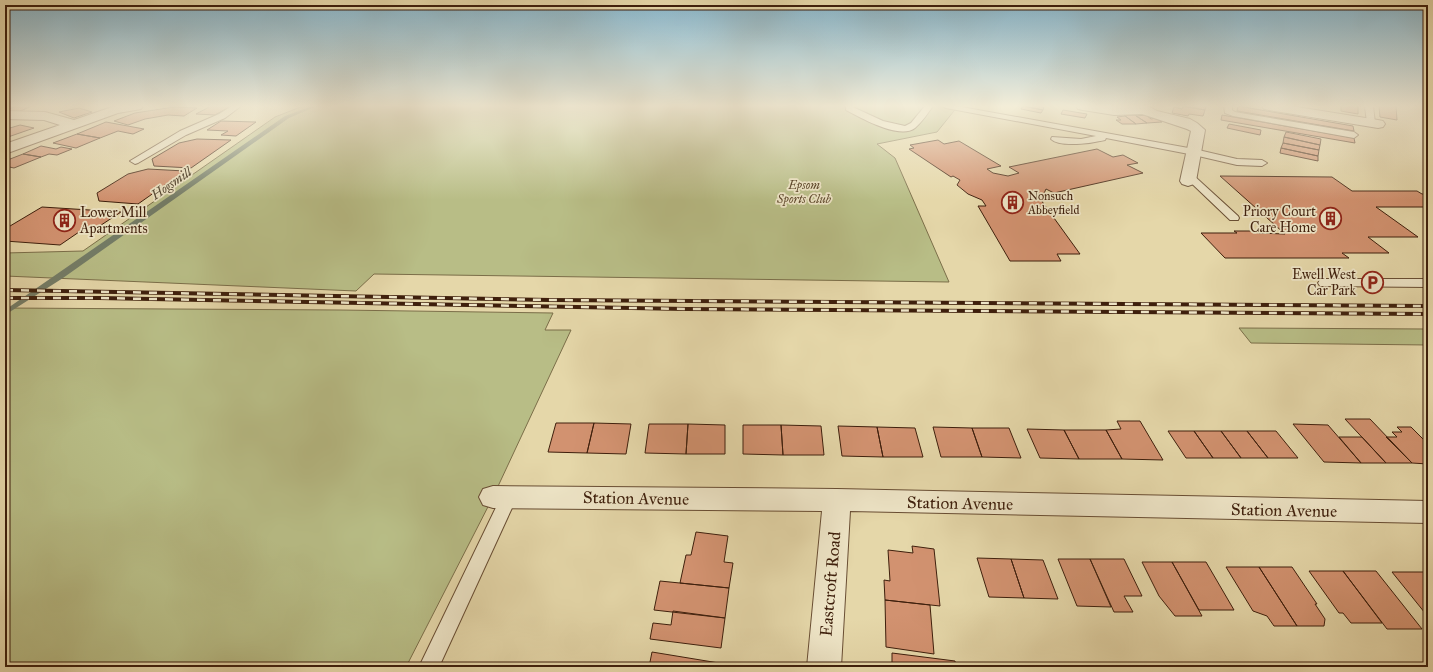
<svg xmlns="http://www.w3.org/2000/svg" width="1433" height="672" font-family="'IM FELL Great Primer',serif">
	<rect width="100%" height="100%" fill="#e5d7a9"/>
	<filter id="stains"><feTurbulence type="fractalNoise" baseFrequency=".005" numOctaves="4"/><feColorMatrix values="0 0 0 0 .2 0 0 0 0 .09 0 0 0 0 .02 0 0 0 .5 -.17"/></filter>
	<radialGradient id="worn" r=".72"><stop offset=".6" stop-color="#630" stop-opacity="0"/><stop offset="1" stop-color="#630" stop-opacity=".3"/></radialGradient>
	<path fill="#b8bd86" stroke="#7b6e49" d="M303 106H958L937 132 877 144 895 158 949 282 374 274 356 291 5 276V253L83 251 275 117Z
		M5 308 340 310 553 313 545 330H571L493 497 406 667H5Z
		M1239 328 1428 329V345L1251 343Z"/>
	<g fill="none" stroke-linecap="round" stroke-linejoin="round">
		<path fill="#737c67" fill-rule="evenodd" d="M312 106H317L289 118 63 278 5 315V310L285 116Z"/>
	</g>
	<path fill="#d29270" stroke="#3e1f0c" d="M16 106H32L18 112 5 111Z
		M211 106H231L215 115 196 114Z
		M1023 106 1043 110 1041 113 1021 109Z
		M1023 106H1037L1044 107 1043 110Z
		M1183 106H1206L1205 110Z
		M1183 106 1205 110 1203 116 1189 114 1188 116 1172 113 1174 107 1182 109Z
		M1238 106 1353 126 1354 131 1237 111Z
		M1341 106H1358V114L1341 111Z
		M1379 106H1396L1397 120 1380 117Z
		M174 107 197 108 184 116 168 115 145 119 128 125 114 121 135 113Z
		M79 108 92 112 74 118 59 112Z
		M1063 110 1087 114 1085 118 1061 114Z
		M1124 115H1135L1147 123 1136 124Z
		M1146 115 1151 119 1156 118 1162 122 1147 123 1136 116Z
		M1222 115 1354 138 1355 143 1221 120Z
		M1125 116 1136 124H1122L1116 120H1121L1117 117Z
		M221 121 256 122 236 136 221 135 228 131 207 130Z
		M106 122 144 129 133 134 118 131 100 138 77 134Z
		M1229 124 1261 130 1260 135 1227 128Z
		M20 125 34 128 8 137 5 136V127L10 128Z
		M1286 132 1321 139 1320 145 1284 137Z
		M77 134 100 138 76 148 53 143Z
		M1284 137 1320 145 1319 150 1283 143Z
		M197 139 231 140 191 168 154 166 152 159 179 143Z
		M938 140 944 144 959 141 1001 166 987 169 993 173 1008 176 1019 173 1009 167 1097 149 1113 157 1123 155 1138 163 1127 165 1143 173 1054 193 1046 189 1041 200 1080 254H1057L1061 261H1010L978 206H986L982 200 968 194 957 185 960 180 953 176 951 177 909 149 914 148 910 145Z
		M1283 143 1319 150 1318 156 1281 148Z
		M41 146 56 149 61 147 72 149 57 155 49 154 41 157 23 154Z
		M1281 148 1318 156V161L1280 153Z
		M23 154 41 157 14 168 5 166V161Z
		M148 169 185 171 138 204 99 201 97 193 128 174Z
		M1220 176 1332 177 1352 191H1417L1422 194H1428V207H1376L1418 237H1368L1389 253H1342L1349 258H1225L1201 233H1237L1234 231H1255L1258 233 1285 234Z
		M42 207 121 212 89 233 79 232 60 245 5 241V229Z
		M1345 419H1370L1412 463H1386Z
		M1117 421H1140L1163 460 1122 459 1106 430 1121 429Z
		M556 423H594L587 453 548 452Z
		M594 423 631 424 626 454 587 453Z
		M649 424H688L686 454 645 453Z
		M688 424 725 425V454H686Z
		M1293 424 1328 425 1361 463 1324 462Z
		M743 425H781L783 455 743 454Z
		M781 425 821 426 824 455H783Z
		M838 426 877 427 883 457 842 456Z
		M877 427 915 428 923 457H883Z
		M933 427 972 428 982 457H941Z
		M1397 427H1411L1428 444V464L1412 463 1386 437H1397L1392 432H1402Z
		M972 428H1009L1021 458 982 457Z
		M1027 429 1064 430 1079 459 1040 458Z
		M1064 430H1106L1122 459H1079Z
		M1168 431H1194L1213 458H1186Z
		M1194 431H1221L1241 458H1213Z
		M1221 431H1247L1268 458H1241Z
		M1247 431H1276L1298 458H1268Z
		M1339 437H1362L1386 463H1361Z
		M696 532 728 536 724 562 733 563 729 588 680 583 686 555H691Z
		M912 546 934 549 940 606 885 600 884 580 890 581 888 550 913 553Z
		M977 558 1011 559 1024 598 989 597Z
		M1011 559 1043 560 1058 599 1024 598Z
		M1058 559H1090L1111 607 1077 606Z
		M1090 559H1124L1142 596H1124L1133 612H1114Z
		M1142 562H1172L1202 616H1175L1159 596Z
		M1172 562H1206L1234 610H1199Z
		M1226 567H1259L1297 626H1274L1267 616 1253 611Z
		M1259 567H1292L1317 604H1315L1325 619 1324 626H1297Z
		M1309 571H1343L1382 623H1351L1343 613H1339Z
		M1343 571H1376L1422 629H1387Z
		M1392 572H1424L1428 576V613H1425Z
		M660 581 729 588 725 618 654 610Z
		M885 600 930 605 934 654 886 647Z
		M673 611 725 618 721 648 650 639 653 623 671 625Z
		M652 652 725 664 724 667H649Z
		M892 653 955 661 956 667H885V665L892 666Z"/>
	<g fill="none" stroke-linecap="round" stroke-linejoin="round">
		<defs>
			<path id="lane" d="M232 106H241L225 118 186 135 138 163 135 164 130 161 180 131 219 114Z
				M846 106H854L853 107 857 109 883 121 905 126 911 123 925 106H933C928 113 922 122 915 128 900 140 861 118 846 110Z
				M942 106H956L1194 149 1237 159 1262 160 1267 163 1262 166 1237 165 1194 155 1106 138 1105 140C1093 143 1060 148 1051 139L1052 137 1081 139 1096 136 946 108Z
				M1224 106H1232V110L1235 112 1354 132 1358 135 1354 138 1233 116 1225 113Z
				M1365 106H1373L1375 123 1374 125 1371 126 1367 123Z
				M1189 173 1192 174 1238 216 1239 218 1238 220H1230L1186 178 1184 176Z
				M1324 279H1428V287L1320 286 1318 283 1320 280Z
				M509 491 515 493 517 497 439 667H419L501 497 503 493Z"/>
			<path id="street" d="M115 106H143L141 109 118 113 5 154V144L60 125 44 120 5 119V111L45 112 74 120Z
				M1076 106H1148L1157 111 1190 119 1197 123 1205 130 1196 181 1194 184 1188 186 1182 184 1180 181 1191 131 1187 129 1142 114 1114 115 1083 110 1078 109Z
				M1262 106H1291L1378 120 1383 121 1385 124 1383 127 1378 128 1269 110 1264 109Z
				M493 486 837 489 1428 501V523L850 511 841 667H807L822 511 493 508 483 505 479 497 483 489Z"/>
		</defs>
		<use href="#lane" stroke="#684d33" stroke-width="2"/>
		<use href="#street" stroke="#684d33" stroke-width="2"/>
		<use href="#lane" fill="#eee5c7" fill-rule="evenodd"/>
		<use href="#street" fill="#eee5c7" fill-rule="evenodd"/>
		<defs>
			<path id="rail" d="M5 290 550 300 1428 306
				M5 298H99L686 309 1428 314"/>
		</defs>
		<use href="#rail" stroke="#3e1f0c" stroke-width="4"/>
		<use href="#rail" stroke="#eee5c7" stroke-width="2.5" stroke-dasharray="8" stroke-linecap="butt"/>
	</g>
	<linearGradient id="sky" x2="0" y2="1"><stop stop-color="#87b6cc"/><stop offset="0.53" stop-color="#f3edd8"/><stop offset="1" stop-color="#f3edd8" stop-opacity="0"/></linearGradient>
	<rect width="1433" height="200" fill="url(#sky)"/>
	<defs>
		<symbol id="building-ring" viewBox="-11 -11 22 22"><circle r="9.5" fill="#eee5c7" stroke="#8f2418" stroke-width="1.5"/><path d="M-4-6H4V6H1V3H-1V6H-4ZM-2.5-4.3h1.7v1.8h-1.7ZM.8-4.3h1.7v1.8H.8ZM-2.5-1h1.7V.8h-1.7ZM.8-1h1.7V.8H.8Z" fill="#8f2418"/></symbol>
		<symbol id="parking-ring" viewBox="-11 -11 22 22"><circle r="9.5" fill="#eee5c7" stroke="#8f2418" stroke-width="1.5"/><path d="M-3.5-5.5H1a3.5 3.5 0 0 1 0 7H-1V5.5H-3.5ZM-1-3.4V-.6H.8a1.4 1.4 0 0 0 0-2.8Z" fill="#8f2418"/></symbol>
	</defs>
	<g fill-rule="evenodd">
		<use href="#building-ring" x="1000" y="190" width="25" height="25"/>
		<use href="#building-ring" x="1318" y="206" width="25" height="25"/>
		<use href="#building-ring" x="52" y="208" width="25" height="25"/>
		<use href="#parking-ring" x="1360" y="270" width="25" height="25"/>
	</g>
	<g text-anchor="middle" stroke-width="3.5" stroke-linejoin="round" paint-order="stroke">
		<g font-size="12" font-style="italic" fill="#5c462a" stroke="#eee5c7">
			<text x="804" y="189">Epsom<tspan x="804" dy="14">Sports Club</tspan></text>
		</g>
		<g font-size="12" fill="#3e1f0c" stroke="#eee5c7" text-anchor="start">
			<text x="1028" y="200">Nonsuch<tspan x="1028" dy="14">Abbeyfield</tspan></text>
		</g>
		<g font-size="13" font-style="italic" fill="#544632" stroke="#eee5c7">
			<text transform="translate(171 183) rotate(-35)" y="5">Hogsmill</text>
		</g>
		<g font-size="14" fill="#3e1f0c" stroke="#eee5c7" text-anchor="end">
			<text x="1316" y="216">Priory Court<tspan x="1316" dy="16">Care Home</tspan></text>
			<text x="80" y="217" text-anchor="start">Lower Mill<tspan x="80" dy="16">Apartments</tspan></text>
			<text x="1356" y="279">Ewell West<tspan x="1356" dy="16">Car Park</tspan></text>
		</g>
		<g font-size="17" fill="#3e1f0c" stroke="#eee5c7">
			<text transform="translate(636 498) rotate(1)" y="6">Station Avenue</text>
			<text transform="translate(960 503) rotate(1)" y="6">Station Avenue</text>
			<text transform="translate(1284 510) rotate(1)" y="6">Station Avenue</text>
			<text transform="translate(830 584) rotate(-85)" y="6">Eastcroft Road</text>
		</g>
	</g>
	<rect width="1433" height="672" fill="none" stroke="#e5d7a9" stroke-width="20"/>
	<rect x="6" y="6" width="1421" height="660" fill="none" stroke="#3e1f0c" stroke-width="2"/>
	<rect x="10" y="10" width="1413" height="652" fill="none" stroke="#3e1f0c"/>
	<rect width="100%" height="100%" filter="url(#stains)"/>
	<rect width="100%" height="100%" fill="url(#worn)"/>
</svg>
